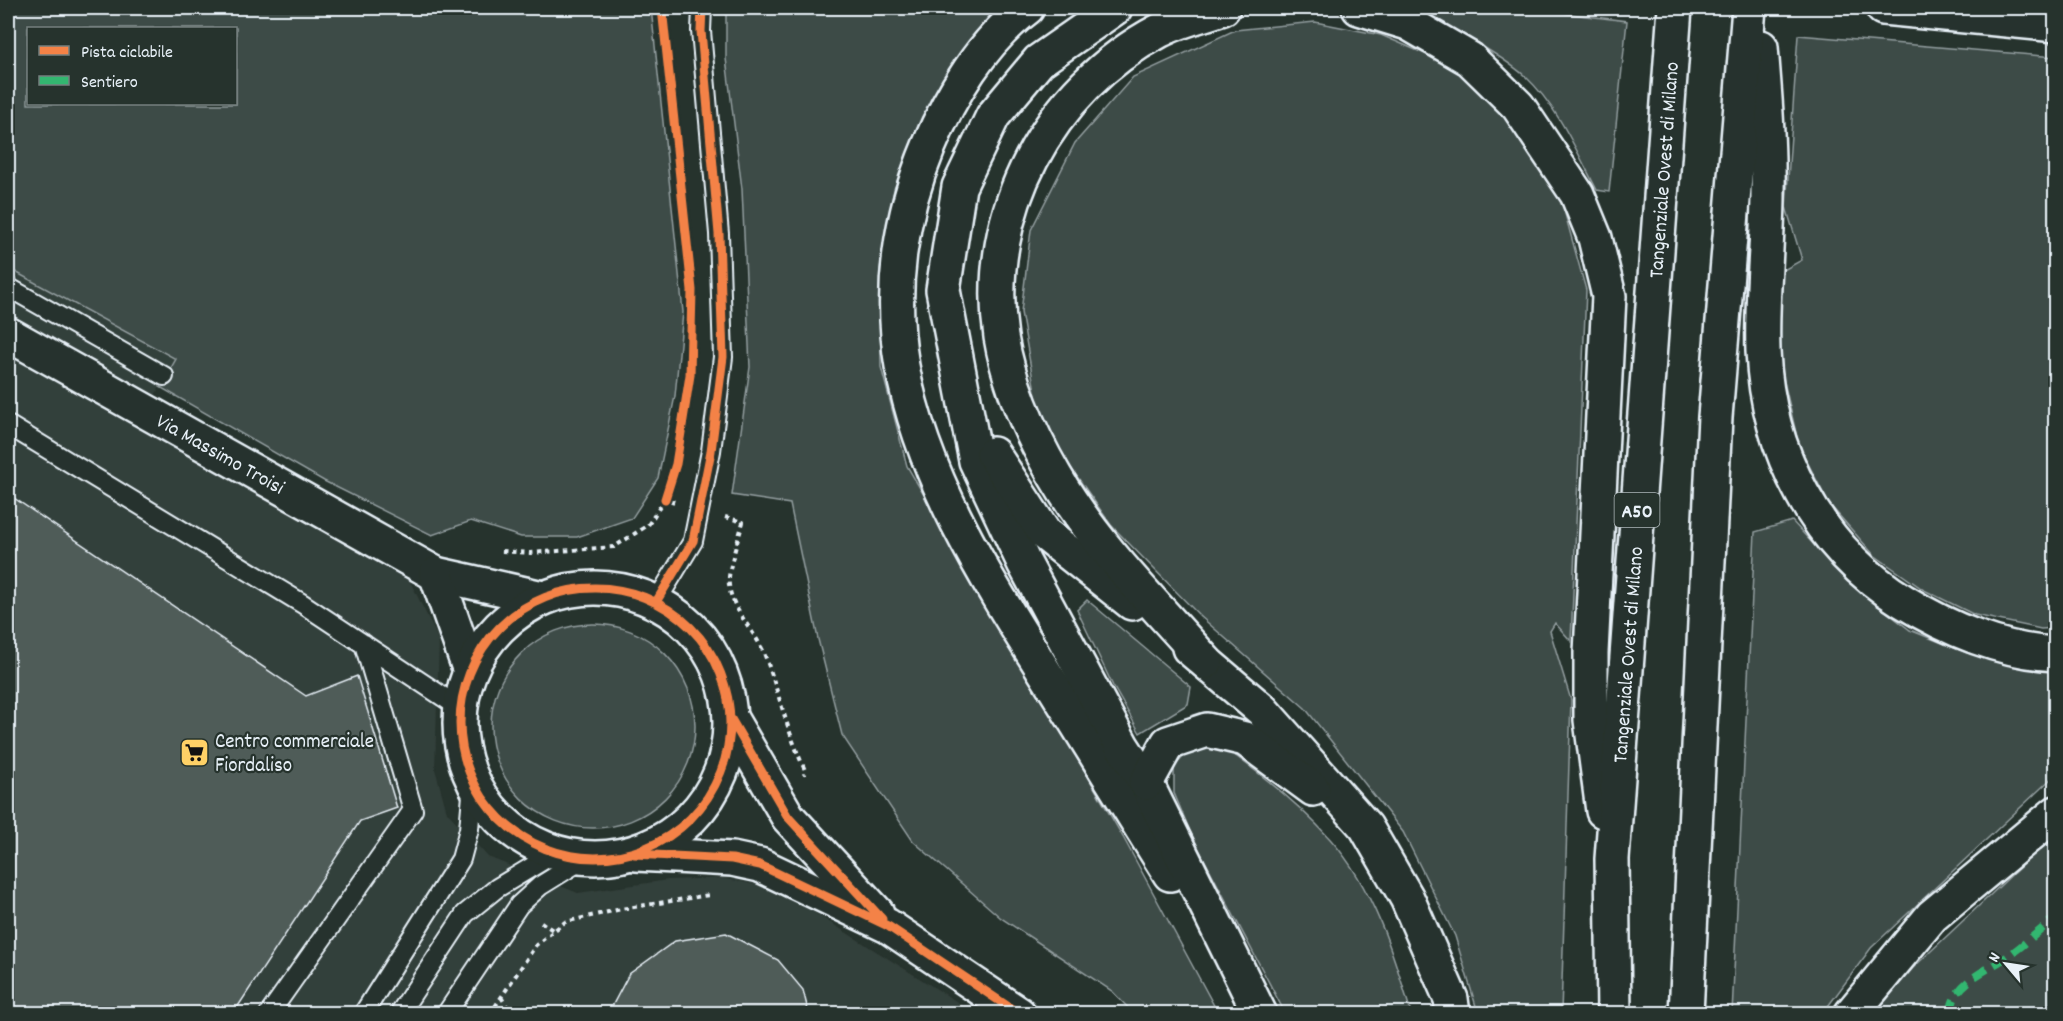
<svg xmlns="http://www.w3.org/2000/svg" width="2063" height="1021" font-family="Dekko,sans-serif">
	<rect width="100%" height="100%" fill="#26332d"/>
	<filter id="ink" filterUnits="userSpaceOnUse"><feTurbulence type="fractalNoise" baseFrequency=".0167" numOctaves="2"/><feDisplacementMap in="SourceGraphic" scale="12" xChannelSelector="R" yChannelSelector="G"/><feConvolveMatrix kernelMatrix="1 2 1 2 8 2 1 2 1" color-interpolation-filters="sRGB"/></filter>
	<g filter="url(#ink)">
		<path fill="#333f3a" d="M8 268 176 359 139 423 406 573 439 640 435 769 447 812 488 857 578 893 668 880 722 878 775 888 975 1013H8Z"/>
		<path fill="#3e4b47" stroke="#939ea0" stroke-width="1.5" fill-rule="evenodd" d="M8 8H651L683 312 675 396 658 478 632 518 577 537H521L471 521 432 535 324 481 160 387 176 359 8 268ZM28 28H236V104H28Z
			M726 8H1000L989 16 930 103 894 189 880 269 881 367 907 466 1123 837 1218 1013H1133L1112 991 1001 918 913 841 842 735 818 639 790 504 732 495 750 367 742 189 726 58Z
			M1405 8H1522L1627 21 1609 192 1597 190C1577 152 1558 107 1526 77 1500 54 1438 19 1405 8Z
			M1315 22 1381 35 1453 66 1521 134 1562 203 1586 290 1571 641 1555 623 1550 631 1571 700 1561 1013H1478L1455 936 1403 832 1305 708 1200 616 1111 525 1041 425 1021 312 1031 230 1075 143 1133 77 1235 30Z
			M1798 35 2055 57V628L2041 629 1975 615 1924 590 1874 555 1829 504 1799 446 1779 360 1780 272 1802 260 1786 207Z
			M1792 521 1848 582 1910 630 1967 653 2055 670V775L1871 948 1823 1013 1732 1014 1755 532Z
			M1087 600 1191 687 1188 704 1140 733 1113 686 1077 610Z
			M491 726a102 102 0 1 1 204 0a102 102 0 1 1-204 0Z
			M1216 742C1255 769 1300 805 1331 840 1373 887 1394 955 1411 1013H1285L1192 836 1174 793V767L1196 743Z
			M2055 834V1004L2046 1013 1874 1014 1913 968Z"/>
		<path fill="#505c59" stroke="#e8f1f8" stroke-width="1.5" d="M8 494 306 696 357 676 397 808 360 821 233 1014H8Z
			M726 933 778 960 803 990 809 1014H608L629 974 675 941Z"/>
		<g fill="none" stroke-linecap="round" stroke-linejoin="round">
			<defs>
				<path id="service" d="M8 287 164 376
					M8 425 303 604 460 708
					M656 602 693 541 711 451 723 357 719 234 701 31 702 8
					M269 1014 413 810 364 644
					M363 1014 461 859 469 829 473 784
					M399 1014 465 914 497 888 555 853
					M446 1014 519 905 540 886 585 858"/>
				<g id="tertiary">
					<path id="s1" d="M8 334 436 574 543 598"/>
					<path d="M436 574 470 671"/>
					<circle cx="595" cy="723" r="135"/>
					<path d="M731 719 788 817 877 913"/>
					<path d="M636 854 732 859 760 865 888 926 1019 1014"/>
				</g>
				<g id="motorway">
					<path d="M1027 8C983 41 950 95 929 146 900 215 889 292 902 366 922 479 989 583 1049 679 1089 744 1130 809 1170 874"/>
					<path d="M1115 8 1039 61 993 116 959 187 943 290 976 461 1024 563 1122 746 1146 783 1260 1014"/>
					<path d="M1359 8 1408 23 1470 59 1518 106 1577 194 1595 238 1609 296 1591 653V720L1603 811"/>
					<path d="M1883 8 2056 25"/>
					<path d="M1761 47C1765 96 1769 144 1768 192 1768 245 1761 298 1763 351 1767 451 1817 548 1903 601 1948 629 2003 652 2056 654"/>
					<path d="M993 454 1045 534 1132 603"/>
					<path d="M1189 648 1262 710 1366 827 1407 898 1451 999 1453 1014"/>
					<path d="M1206 662C1153 602 1095 545 1055 476 1030 433 1009 385 1001 337 982 212 1049 89 1159 31 1179 20 1203 15 1223 8"/>
					<path d="M1146 783 1168 743 1207 730 1245 739 1313 789"/>
					<path id="s2" d="M1614 1014 1612 859 1675 8"/>
					<path d="M1686 1014 1715 417 1749 8"/>
					<path d="M1851 1014 1932 916 2056 813"/>
				</g>
			</defs>
			<use href="#service" stroke="#e8f1f8" stroke-width="22"/>
			<use href="#tertiary" stroke="#e8f1f8" stroke-width="38"/>
			<use href="#motorway" stroke="#e8f1f8" stroke-width="38"/>
			<path stroke="#e8f1f8" stroke-width="4" stroke-dasharray="4.5 4.5" stroke-linecap="butt" d="M725 517 743 522C739 538 727 570 729 585 732 611 754 629 764 653 779 692 787 732 805 770L804 775
				M502 551 530 553 614 547 648 525 665 499 675 502
				M541 922 554 931
				M501 997 512 1014
				M490 1014 536 945 565 922 621 909 709 895"/>
			<use href="#service" stroke="#26332d" stroke-width="18"/>
			<use href="#tertiary" stroke="#26332d" stroke-width="33"/>
			<use href="#motorway" stroke="#26332d" stroke-width="33"/>
			<path stroke="#33b770" stroke-width="8" stroke-dasharray="15 8" stroke-linecap="butt" d="M1951 1014C1951 983 1987 971 2008 956 2024 945 2040 930 2056 917"/>
			<defs>
				<path id="cycleway" d="M662 8 692 290 690 375 676 464 665 499
					M460 723a135 135 0 1 1 270 0a135 135 0 1 1-270 0Z
					M656 602 693 541 711 451 723 357 719 234 701 31 702 8
					M731 719 788 817 882 919
					M634 854 732 859 760 865 888 926 1019 1014"/>
			</defs>
			<use href="#cycleway" stroke="#26332d" stroke-width="13"/>
			<use href="#cycleway" stroke="#f48246" stroke-width="9"/>
		</g>
	</g>
	<defs>
		<symbol id="supermarket-square" viewBox="-11 -11 22 22"><rect x="-9" y="-9" width="18" height="18" rx="4" fill="#ffd166" stroke="#26332d"/><path d="M-6-5.5h2.5l.6 2H6L4.5 2H-2.5L-4.4-4H-6ZM-1.5 3.2a1.3 1.3 0 1 0 .1 0ZM3 3.2a1.3 1.3 0 1 0 .1 0Z" fill="#111"/></symbol>
	</defs>
	<g fill-rule="evenodd">
		<use href="#supermarket-square" x="178" y="736" width="33" height="33"/>
	</g>
	<g text-anchor="middle" stroke-width="4.5" stroke-linejoin="round" paint-order="stroke">
		<rect fill="#26332d" stroke="#aeb8bb" stroke-width="1.5" x="1614.5" y="493" width="45" height="34" rx="4.5"/>
		<g font-size="20" font-weight="bold" fill="#e8f1f8">
			<text x="1637" y="517">A50</text>
		</g>
		<g font-size="21" fill="#e8f1f8" stroke="#26332d">
			<text dy="7" stroke="none"><textPath href="#s2" startOffset="846">Tangenziale Ovest di Milano</textPath></text>
			<text dy="7" stroke="none"><textPath href="#s1" startOffset="244">Via Massimo Troisi</textPath></text>
			<text dy="7" stroke="none"><textPath href="#s2" startOffset="360">Tangenziale Ovest di Milano</textPath></text>
		</g>
		<g font-size="21" fill="#e8f1f8" stroke="#26332d" text-anchor="start">
			<text x="215" y="747">Centro commerciale<tspan x="215" dy="24">Fiordaliso</tspan></text>
		</g>
	</g>
	<rect width="2063" height="1021" fill="none" stroke="#26332d" stroke-width="30"/>
	<rect x="15" y="15" width="2033" height="991" fill="none" stroke="#e8f1f8" stroke-width="2" filter="url(#ink)"/>
	<rect x="27" y="27" width="210" height="78" fill="#26332d" stroke="#747f7e" stroke-width="1.5"/>
	<rect x="39" y="46" width="30" height="9" fill="#f48246" stroke="#747f7e" stroke-width="1.5"/>
	<text x="81" y="57" font-size="18" fill="#e8f1f8">Pista ciclabile</text>
	<rect x="39" y="76" width="30" height="9" fill="#33b770" stroke="#747f7e" stroke-width="1.5"/>
	<text x="81" y="87" font-size="18" fill="#e8f1f8">Sentiero</text>
	<g transform="translate(2006 964) rotate(299)" stroke="#26332d" stroke-width="4.5" paint-order="stroke">
	<path d="M0-4.5L10 22L0 15L-10 22Z" fill="#e8f1f8"/>
	<text y="-9" font-size="16" font-weight="bold" text-anchor="middle" fill="#e8f1f8">N</text>
	</g>
</svg>
